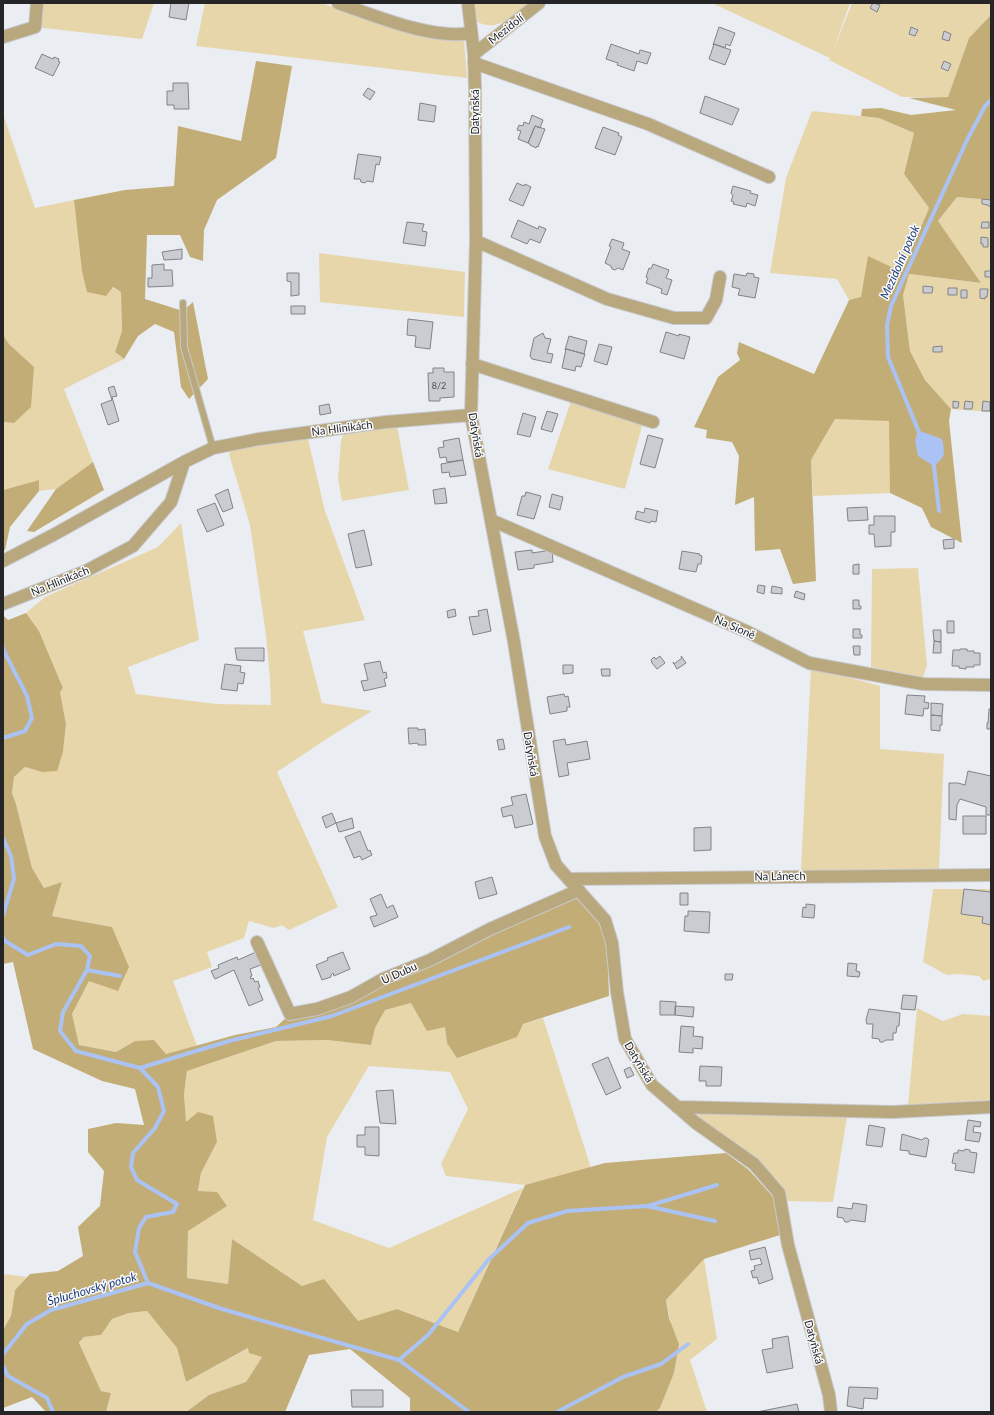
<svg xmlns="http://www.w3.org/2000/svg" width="994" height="1415" font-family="Lato,sans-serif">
	<rect width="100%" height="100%" fill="#eaedf2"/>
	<path fill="#e8d6ab" d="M37 3H154L142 39 35 27Z
		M205 3H321L404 30 464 40 467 78 196 46Z
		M473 3H530C513 15 497 34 476 21Z
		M712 3H850L832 54 852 3H991V15L969 38 948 97H902L829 60 830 58Z
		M812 111 879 118 914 133 904 174 929 208 902 272 861 298 849 300 837 279 770 273 786 178Z
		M3 114 35 208 74 200 83 273 121 292 122 331 115 352 124 359 64 389 93 462 56 489 39 491V480L3 490V422L14 423 34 367 9 344 3 335Z
		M957 197 991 200V412L951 409 925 380 910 351 903 295 908 274 980 283 938 221Z
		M319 253 465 272 464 317 320 302Z
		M571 401 643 422 625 489 548 469Z
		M835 419 890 420V493L813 496 811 460Z
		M397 426 409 490 342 501 338 479 341 441 345 430Z
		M308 439 325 511 365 620 303 631 322 703 372 711 331 736 277 772 338 907 289 930 282 925 274 928 249 921 244 938 207 952 212 967 173 981 197 1046 166 1054 135 1041 116 1052 78 1045 72 1014 89 981 112 927 52 916 62 882 44 888 32 868 16 804 12 793 14 777 25 767 42 772 63 752 66 724 60 692 63 688 39 631 26 613 45 597 158 547 181 523 199 640 128 667 136 694 216 704 271 705 270 679 266 635 250 525 229 454 236 443Z
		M918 568 927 665 923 677 871 667 872 569Z
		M811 667 880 686V749L944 754 939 869 801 871Z
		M933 889H991V979L983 981 979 976 957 974 947 975 923 962Z
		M411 1003 445 1026 447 1043 523 1024 543 1018 591 1168 525 1185 446 1176 441 1164 468 1109 450 1072 369 1066 327 1137 313 1220 389 1248 523 1188 458 1332 397 1309 358 1322 302 1287 232 1239 228 1284 187 1278 188 1231 198 1192 201 1173 217 1142 186 1122 184 1094 187 1071 276 1041 327 1040 371 1045 375 1028 385 1010Z
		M917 1008 943 1021 963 1014 991 1016V1100L908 1105Z
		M697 1112 847 1117 833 1202 785 1201 774 1178 756 1157 704 1126Z
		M704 1259 717 1339 690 1360 707 1412H656L660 1408 674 1373 679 1344 671 1324 666 1300Z
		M3 1274 27 1277 15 1290 11 1316 3 1330Z
		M147 1311 177 1348 186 1382 249 1348 262 1357 246 1382 209 1395 186 1412H106L111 1393 101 1391 79 1344 84 1337 101 1335 112 1319 129 1313Z"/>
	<path fill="#c3ad77" d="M991 15V200L957 197 938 221 981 283 909 274 903 295 910 351 925 380 951 409 949 421 962 543 931 527 922 508 890 493 889 421 835 419 811 460 816 581 793 584 780 549 755 551 754 497 735 505 739 456 732 442 706 438 707 430 694 427 718 377 740 360 737 353 739 342 814 374 849 300 861 297 868 256 902 272 929 208 904 174 914 133 879 118 861 116 862 109 881 108 911 115 956 110 909 98 948 97 969 38Z
		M256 61 292 66 276 158 217 200 204 230 203 261 190 257 180 235H147L145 299 183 311 193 302 208 379 189 399 181 387 174 332 155 324 138 336 124 359 115 352 122 331 121 292 113 287 106 296 87 292 82 271 74 200 125 190 174 186 178 126 241 141Z
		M3 335 9 344 34 367 31 407 14 423 3 422Z
		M93 462 104 490 34 532 27 531 56 489Z
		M39 480V491L10 527 5 550 3 551V490Z
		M26 613 39 631 63 688 60 692 66 724 63 752 57 771 42 772 25 767 14 777 12 793 16 804 32 868 44 888 62 882 52 916 112 927 129 967 118 991 89 981 72 1014 79 1045 116 1052 135 1041 154 1040 166 1054 235 1035 276 1027 290 1014 317 1009 579 890 607 935 609 996 523 1024 517 1037 457 1058 447 1043 445 1027 427 1031 411 1003 385 1010 375 1028 371 1045 327 1040 276 1041 187 1071 184 1094 186 1122 198 1112 213 1116 217 1142 201 1173 198 1191 217 1192 227 1206 188 1231 187 1278 228 1284 232 1239 302 1286 324 1279 358 1321 397 1309 458 1332 525 1185 605 1163 726 1153 749 1170 774 1198 783 1234 704 1259 666 1300 669 1318 679 1344 674 1373 660 1408 656 1412H410V1398L350 1349 309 1355 285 1412H186L209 1395 246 1382 262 1357 249 1353 248 1348 186 1382 177 1348 147 1311 129 1313 112 1319 101 1335 84 1337 79 1343 101 1391 111 1393 106 1412H46L32 1397 3 1408V1330L11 1316 15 1290 30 1274 58 1271 83 1256 78 1227 100 1206 104 1171 88 1152V1129L116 1123 144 1125 135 1089 102 1081 33 1049 13 962 3 964V615L8 620Z"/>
	<path fill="#aac3f4" d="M923 432 942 439C945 454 946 456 934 466L918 456 915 441 917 434Z"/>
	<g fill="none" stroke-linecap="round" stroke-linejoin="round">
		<path stroke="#aac3f4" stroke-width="4" d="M921 437 888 357 887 325 891 306 967 140 985 106 991 100
			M932 462 934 466 939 511
			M3 647 4 651 27 696 32 718 25 731 3 738
			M3 838 11 856 14 879 3 915
			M3 937 5 941 28 955 56 944 81 946 90 956 87 970 63 1012 60 1031 76 1051 140 1068 158 1087 164 1111 155 1128 133 1153 131 1167 137 1180 177 1204 173 1212 146 1217 139 1228 135 1252 148 1283 51 1310 27 1324 3 1354
			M87 970 120 976
			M140 1068 229 1041 332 1016 569 927
			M648 1206 717 1185
			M148 1283 222 1309 399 1360 469 1412
			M399 1360 428 1335 489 1259 528 1223 567 1211 647 1206 715 1221
			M3 1366 8 1376 47 1398 53 1412
			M557 1412 623 1377 661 1364 688 1344"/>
	</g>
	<path fill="#caccd1" stroke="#808387" d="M171 3H189L186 20 169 17Z
		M873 3 880 5 877 12 870 8Z
		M719 27 735 33 730 46 726 44 725 48 714 44 713 45Z
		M911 27 918 30 915 36 909 34Z
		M944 31 951 34 949 41 942 39Z
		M611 44 639 54 640 50 651 53 647 64 637 61 634 71 617 65 618 63 606 59Z
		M714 44 731 50 725 65 709 59Z
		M42 54 53 59 54 57 59 59 58 61 60 62 53 76 35 68Z
		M944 61 951 64 948 71 941 68Z
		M173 83H188L189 109H174V105H167V91H173Z
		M368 88 375 92 370 100 363 95Z
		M705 96 739 109 732 125 700 113Z
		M420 103 436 106 434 122 418 120Z
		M532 115 543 120 540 128 535 126 528 143 518 139 521 131 517 130 519 125 523 126 524 122 529 124Z
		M535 126 545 129 538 147 537 146 536 148 530 145V144L528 143Z
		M603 127 619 133 618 135 622 137 615 155 595 148Z
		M358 154 381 157 379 165 376 164 373 182 367 181 365 183 361 182 360 179H354Z
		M517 183 524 186 525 184 531 187 523 206 509 200Z
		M733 186 751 191 750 193 758 195 755 206 747 203 746 207 733 204 734 202 731 201 733 196 731 193Z
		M982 199 991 200V206H988V205L982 204Z
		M518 220 538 229 539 226 546 229 540 243 530 239 527 244 511 237Z
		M407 222 424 224 422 231 427 232 425 246 403 243Z
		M982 222H989V228H981Z
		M981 237 988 238V247H983V244H981Z
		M612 239 624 243 622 249 630 252 623 270 618 268 615 270 612 269 611 266 605 263 611 247 609 246Z
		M182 249V259L164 260 162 252Z
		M164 264V270H172L173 286 148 287V278H152V265Z
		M653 264 669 270 666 278 672 280 667 295 661 293 662 289 646 283 648 278 646 277 649 268 651 269Z
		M985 271H991V277H985Z
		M287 273H299V295L291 296V282L287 281Z
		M747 273 754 274V277L759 278 755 298 738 295 740 289 732 287 734 274 746 276Z
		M923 286 933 287 932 293H923Z
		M948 288H957V295H948Z
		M980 289H988L987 297H985V299L980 298Z
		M961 290H967V298H961Z
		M291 306H305V314H291Z
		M408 319 433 322 430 349 415 347 416 336 407 335Z
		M666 332 679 336V334L690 337 684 359 660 352Z
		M543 333 545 338 551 339 547 353 553 354 551 363 532 359 530 356 534 338Z
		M569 336 587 341 584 354 566 349 565 350Z
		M599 344 612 347 607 365 594 361Z
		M942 346V352H933V347Z
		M566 349 585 354 581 367 576 366 575 371 562 368Z
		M433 368H444V372H454V397L440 398V401H429L428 373H433Z
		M114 386 117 396 112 397 119 421 108 425 101 404 112 400 108 388Z
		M953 401 959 402 958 408H953Z
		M965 401 973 402 972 409H964Z
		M983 401 990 402V411H982Z
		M329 404 331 413 320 415 319 406Z
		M547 411 558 414 552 432 541 429Z
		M523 413 536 417 530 437 517 434Z
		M648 435 663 439 655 468 640 464Z
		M459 438 463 460 447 462 446 457 440 458 438 448 444 447 443 441Z
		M463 460 466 475 450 477 449 472 442 473 441 464Z
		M445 488 447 503 435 504 433 490Z
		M228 489 233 508 223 512 215 495Z
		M526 492 541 496 534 519 517 515 522 496H525Z
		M552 494 563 497 560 510 549 507Z
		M215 503 224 525 207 532 197 510Z
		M867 507 868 520 848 521 847 508Z
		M645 508 658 511 656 522 651 521 650 523 635 519 637 511 644 513Z
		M874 516H895V532H891V546L875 547 874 534H869V525H874Z
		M364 530 372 565 356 568 348 534Z
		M954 539V548L944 549 943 540Z
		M532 550V553L552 550 553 562 534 565V568L518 570 515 552Z
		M682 551 700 554 699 555 702 556 701 564H698L696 572 679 569Z
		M859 564V574H853V565Z
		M758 585 765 586 764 594 757 592Z
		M772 586 782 588V594L771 593Z
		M796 591 805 594 804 600 794 597Z
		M853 600H859V606H861V609H853Z
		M455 609 456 616 448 618 447 611Z
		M487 609 491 631 473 635 469 617 479 616 478 611Z
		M947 621H954V633H947Z
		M853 629H860V635H862V638H853Z
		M933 630H941V642L934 641Z
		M934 641 941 642V653H933Z
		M853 646H860V655H854Z
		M235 648H264V661L237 660Z
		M960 649H967V651H974V653H980V665H974V667H966V669L959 668V666H952L953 650H960Z
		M660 656 665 663 657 669 652 663 651 660 654 657 656 659Z
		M681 656 686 663 677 669 673 662 674 664 682 658Z
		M380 661 383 673 386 672 387 678 384 679 386 686 364 691 361 681 368 680 364 664Z
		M225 664 241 666 240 672 245 673 243 684 238 683 237 691 221 689Z
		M563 665H573V673L563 674Z
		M601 669H610V676H602Z
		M564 694 565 697 568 696 570 707H567V711L550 714 547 697Z
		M907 695 925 696 924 702 929 703 928 709 924 708 923 716 905 714Z
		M931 703 943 704 942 716 931 715Z
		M989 709H991V729H987V723H988Z
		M931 715 942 716V725H940V731L931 730Z
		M408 728H418V730L425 729 426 745H418V743L409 744Z
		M503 739 505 749 499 750 497 740Z
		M565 739 566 745 587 741 590 759 567 763 569 775 559 777 553 741Z
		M968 771 991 776V815H986V807L960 799 957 805 956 820 949 819V783H958L965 785Z
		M526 794 533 824 515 828 512 815 503 817 501 808 513 805 511 797Z
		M332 813 336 823 326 828 322 817Z
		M963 816H986V834H963Z
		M352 818 354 828 339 832 336 823Z
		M711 827V850L694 851V828Z
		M360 831 368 851 370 850 372 855 362 860 360 856 354 858 345 837Z
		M492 877 497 894 479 899 475 882Z
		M964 889 991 892V925L982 923 983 917 961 914Z
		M680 893H688V905H680Z
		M381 894 387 908 393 905 398 917 374 927 370 917 377 915 370 899Z
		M806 904 815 905 814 918 802 917 803 907 806 908Z
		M688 911 710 912 709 933 684 931 685 916H688Z
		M256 952 261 965 250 969 252 976 250 977 251 979 253 978 255 982 258 981 260 987 258 988 263 1000 249 1006 234 970 215 979 211 971 219 968 218 965 225 962 237 957 238 960Z
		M343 952 350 969 334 976 333 973 331 975V977L322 980 316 965 328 960 327 958Z
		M848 963 857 964 856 971 860 972 859 977 847 976Z
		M725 974H733L732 980H725Z
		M903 995 917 996 915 1010 901 1009Z
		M660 1001 676 1002 675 1015H660Z
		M675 1006 694 1007 693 1017 675 1015Z
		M869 1009 900 1013 899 1026H897L896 1033H893V1040H886L883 1042H880L879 1039 872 1038 873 1024H867L866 1020Z
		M681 1026 694 1027 693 1036 703 1037 702 1049 693 1048V1053L679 1052Z
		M608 1057 621 1088 606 1095 592 1064Z
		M700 1066 722 1067 721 1086H706V1081H699Z
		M630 1067 634 1075 627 1078 624 1070Z
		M393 1090 396 1124 380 1123 376 1091Z
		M968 1120 981 1122 980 1127 974 1126 973 1132 981 1133 979 1142 965 1140Z
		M869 1125 885 1128 882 1147 866 1145Z
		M365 1127H379V1156L365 1155V1147H357V1135H365Z
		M902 1134 922 1140 924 1138H927L929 1140 926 1157 909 1154V1151L900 1150Z
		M965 1149 970 1150V1152L977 1153 974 1173 955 1170 956 1164 952 1163 954 1153H958V1150L964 1151Z
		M853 1203 867 1205 865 1222 851 1220 848 1222H845L843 1218 837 1217 838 1207 852 1209Z
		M765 1247 773 1279 759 1284 757 1277 753 1278 751 1271 755 1270 754 1266 762 1264 760 1258 751 1260 749 1251Z
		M788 1336 793 1368 767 1373 762 1350 773 1348 772 1339Z
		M849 1387 878 1388 877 1399 864 1398 863 1409 847 1406Z
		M351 1390H383V1407H352Z
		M797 1404 799 1412H757Z"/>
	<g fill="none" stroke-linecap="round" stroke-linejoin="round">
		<defs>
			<path id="service" d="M183 303 184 347 213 448"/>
			<path id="minor" d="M338 3C376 16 432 40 471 33
				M468 3 474 54 475 88 476 241 471 415 514 642 545 836 556 865 605 920 612 943 617 992 625 1039 652 1085 696 1123 754 1164 779 1193 788 1245 829 1395 831 1412
				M3 37 35 27 37 3
				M474 54 539 3
				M474 63 648 124 769 177
				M476 241 607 299 674 318H706L716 300 720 277
				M472 364 653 422
				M491 520 748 632 809 663 923 684 991 685
				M3 561 55 534 184 462 213 448 259 439 386 422 471 415
				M3 604 86 571 133 546 171 502 184 462
				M569 879 991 875
				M257 942 290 1014 317 1009 351 997 383 979 430 960 490 929 579 890
				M677 1107 892 1112 991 1107"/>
		</defs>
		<use href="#service" stroke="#c7c9cd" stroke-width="8"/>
		<use href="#minor" stroke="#c7c9cd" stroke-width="14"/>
		<use href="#service" stroke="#b9a87d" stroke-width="6"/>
		<use href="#minor" stroke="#b9a87d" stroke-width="12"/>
	</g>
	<g text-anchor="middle" stroke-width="3" stroke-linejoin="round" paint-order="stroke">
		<g font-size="9" fill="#4e4f52">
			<text x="439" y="389">8/2</text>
		</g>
		<g font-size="11" fill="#252527" stroke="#f8fafe">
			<text transform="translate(506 29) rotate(-38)" y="4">Mezidolí</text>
			<text transform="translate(475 112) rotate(-90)" y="4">Datyňská</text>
			<text transform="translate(342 428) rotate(-7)" y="4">Na Hlinikách</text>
			<text transform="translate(476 435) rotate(81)" y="4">Datyňská</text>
			<text transform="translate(60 581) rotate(-22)" y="4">Na Hlinikách</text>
			<text transform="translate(735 627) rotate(24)" y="4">Na Sioně</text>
			<text transform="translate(531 754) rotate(81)" y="4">Datyňská</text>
			<text transform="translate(780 876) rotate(-1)" y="4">Na Lánech</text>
			<text transform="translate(399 973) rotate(-24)" y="4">U Dubu</text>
			<text transform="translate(639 1062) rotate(59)" y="4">Datyňská</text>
			<text transform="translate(814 1342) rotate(75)" y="4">Datyňská</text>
		</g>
		<g font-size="12" font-style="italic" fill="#213b75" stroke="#f8fafe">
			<text transform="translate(900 262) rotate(-66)" y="4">Mezidolní potok</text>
			<text transform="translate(92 1289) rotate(-16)" y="4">Špluchovský potok</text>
		</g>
	</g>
	<rect width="994" height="1415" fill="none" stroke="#252527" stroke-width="8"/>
</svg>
